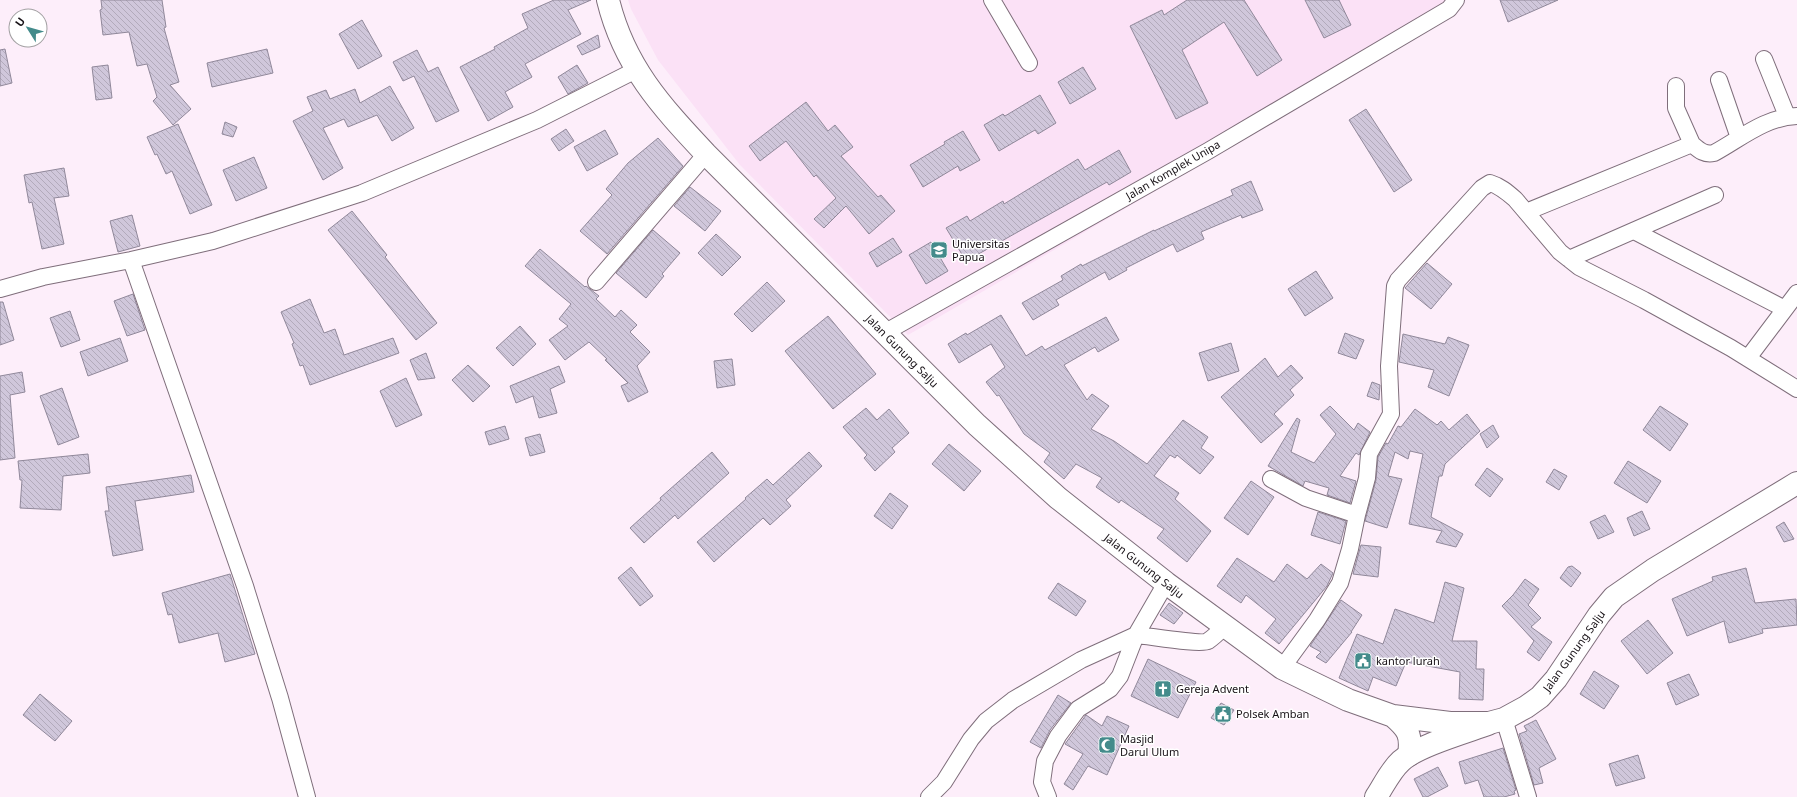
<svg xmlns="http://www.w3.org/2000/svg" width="1797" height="797" font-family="'Noto Sans',sans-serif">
	<defs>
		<pattern id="building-back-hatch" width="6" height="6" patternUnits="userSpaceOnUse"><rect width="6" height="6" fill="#d0c7db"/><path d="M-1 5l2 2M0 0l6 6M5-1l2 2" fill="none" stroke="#b2aabb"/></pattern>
	</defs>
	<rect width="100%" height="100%" fill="#fdeefa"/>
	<path fill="#fbe1f6" d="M628 0H1466L1382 59 908 335 740 165 658 60 631 9Z"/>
	<path fill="url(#building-back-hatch)" stroke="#90889a" d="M101 0H162L166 27 164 28 179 82 170 85 191 109 173 125 153 101 157 97 147 64 137 66 129 32 103 35 100 10 102 9Z
		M554 0H591L568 10 581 34 525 64 532 77 505 92 513 107 488 121 460 67 495 49 494 47 528 28 522 14Z
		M1187 0H1244L1282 60 1257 76 1224 22 1182 50 1208 103 1176 119 1130 26 1162 10 1164 15Z
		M1305 0H1339L1351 25 1324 38Z
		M1500 0H1558L1508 22Z
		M362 20 382 56 358 69 339 34Z
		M598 35 600 47 582 55 577 46Z
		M5 49 12 83 0 86V50Z
		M267 49 273 73 212 87 207 63Z
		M417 50 428 72 438 67 459 111 436 122 414 76 403 81 393 62Z
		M108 65 112 98 96 100 92 67Z
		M577 65 588 83 568 94 558 77Z
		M1083 67 1096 89 1070 104 1058 82Z
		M390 86 414 128 392 141 377 115 348 127 344 119 323 128 343 168 323 180 293 121 313 111 307 97 326 90 330 99 355 89 360 103Z
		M1040 95 1056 123 1038 134 1035 130 999 151 984 125 1003 114 1005 116Z
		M806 102 828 131 835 125 853 147 841 156 878 197 881 195 895 211 869 234 846 206 824 228 814 219 836 198 816 175 814 177 786 141 760 161 749 146Z
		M1366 109 1412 180 1394 192 1349 120Z
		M225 122 237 127 233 137 222 134Z
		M178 124 212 205 190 214 172 171 166 174 157 154 155 155 147 137Z
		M566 129 574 141 559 151 551 139Z
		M605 130 618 154 587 171 574 147Z
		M963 131 980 160 960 171 958 166 923 187 910 165 945 144 944 142Z
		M658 138 683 166 607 254 580 231 612 195 606 189 628 163Z
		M1119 150 1131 172 1109 185 1107 182 966 261 946 228 967 216 970 221 1003 201 1004 204 1078 159 1085 170Z
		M254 157 267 188 236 201 223 170Z
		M64 168 69 196 54 198 64 244 42 249 32 202 29 203 24 175Z
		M1251 181 1263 210 1242 218 1241 215 1201 232 1204 239 1177 252 1173 244 1126 268 1127 270 1109 280 1105 272 1056 300 1059 305 1033 320 1022 303 1063 280 1061 276 1081 264 1082 266 1154 230V231L1233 195 1231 190Z
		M690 187 721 211 705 231 674 206Z
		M352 211 387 255 385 257 437 323 416 340 328 230Z
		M132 215 140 246 118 252 110 221Z
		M653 230 680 253 662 274 664 276 646 298 616 273Z
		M716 234 741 257 722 276 698 253Z
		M893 238 902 252 877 267 869 253Z
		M931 242 948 271 926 284 909 255Z
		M540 249 585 287 586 286 599 296 596 299 615 317 621 310 637 325 630 332 650 352 637 366 648 392 628 402 621 386 628 383 605 360 607 359 589 342 565 360 549 340 568 326 559 319 571 304 525 266Z
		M1427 263 1452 284 1431 309 1405 288Z
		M1316 271 1333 298 1305 316 1288 289Z
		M767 282 785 301 752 332 734 314Z
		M133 294 145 330 127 336 114 301Z
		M310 299 324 333 335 329 344 355 393 338 399 353 310 385 303 365 300 366 292 344 294 343 281 312Z
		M0 302H3L14 340 0 345Z
		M70 311 80 340 61 347 50 318Z
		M1001 315 1026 356 1042 346 1045 350 1106 317 1119 340 1098 352 1095 347 1064 365 1087 400 1092 394 1109 406 1091 429 1114 441 1147 464 1183 420 1208 437 1201 448 1214 457 1200 474 1177 455 1175 458 1170 455 1154 476 1179 493 1175 499 1211 531 1187 562 1157 538 1164 529 1121 500 1119 503 1096 487 1102 478 1076 464 1064 479 1044 462 1050 453 1024 434 999 395 997 396 986 382 1005 367 991 344 959 363 948 344 966 333 967 335Z
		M828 316 876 374 833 409 785 351Z
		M520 326 536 344 513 366 496 348Z
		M1345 333 1364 340 1356 359 1338 353Z
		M1403 334 1445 344 1448 337 1469 345 1449 396 1428 387 1434 370 1399 362Z
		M120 338 128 361 88 376 80 352Z
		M1231 343 1239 371 1208 381 1199 353Z
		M426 353 435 378 418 380 410 360Z
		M1265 358 1278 377 1291 365 1303 378 1290 390 1294 395 1274 414 1283 424 1261 443 1221 397Z
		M732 359 735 385 717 388 714 361Z
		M468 365 490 386 473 402 452 380Z
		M559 366 565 382 550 389 557 413 539 418 533 396 516 403 510 386Z
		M22 372 25 392 10 395 15 458 0 460V376Z
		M406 378 422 415 396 427 380 391Z
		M1372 382 1380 385 1379 400 1367 396Z
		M62 388 79 437 58 445 40 396Z
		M1330 406 1354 430 1358 423 1370 432 1359 455 1356 453 1340 476 1356 481 1350 503 1327 495 1329 488 1305 481 1303 486 1268 466 1297 418 1300 420 1291 452 1314 463 1336 434 1320 415Z
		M1660 406 1688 424 1670 451 1643 430Z
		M866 408 877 420 889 409 909 433 892 448 895 452 875 471 864 458 867 455 843 427Z
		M1415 409 1437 425 1441 421 1449 430 1467 414 1480 431 1445 464 1442 476H1439L1431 517 1463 534 1456 547 1436 542 1442 531 1409 524 1423 454 1410 451 1408 459 1395 452 1388 476 1402 479 1387 528 1365 521 1376 480 1378 457 1386 443 1388 444 1398 426 1401 427Z
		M1493 425 1499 437 1487 448 1480 434Z
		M505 426 509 439 489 445 485 432Z
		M540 434 545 452 530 456 525 438Z
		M949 444 981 471 964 491 932 464Z
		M712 452 729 473 678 519 675 515 644 543 630 528 661 500 660 498Z
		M809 452 822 466 786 500 791 506 770 525 763 518 714 562 697 542 746 499 745 498 767 479 773 485Z
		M88 454 90 473 63 476 61 510 20 508 22 480H20L18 461Z
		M1628 461 1661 481 1647 503 1614 483Z
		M1487 468 1503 479 1490 497 1475 485Z
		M1554 469 1567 476 1559 490 1546 482Z
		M191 475 194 492 135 501 143 550 113 556 105 511H109L106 487Z
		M1251 481 1274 497 1248 535 1224 518Z
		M890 493 908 506 892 529 874 516Z
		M1642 511 1650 529 1634 536 1627 518Z
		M1318 512 1346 521 1340 544 1311 535Z
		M1605 515 1614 532 1598 539 1590 522Z
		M1784 522 1794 539 1784 542 1776 527Z
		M1361 545 1381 547 1378 577 1353 574Z
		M1237 558 1274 582 1287 564 1307 579 1321 564 1333 573 1327 586 1279 644 1265 633 1276 619 1246 595 1241 603 1217 586Z
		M1572 566 1581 573 1571 587 1560 578 1568 567Z
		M631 567 653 596 640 606 618 578Z
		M1746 568 1755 603 1796 599 1797 625 1762 629 1763 633 1729 643 1724 621 1687 636 1672 599 1713 581 1712 577Z
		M230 574 255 654 225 662 218 633 179 643 172 614 168 615 162 593Z
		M1525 579 1539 589 1528 605 1541 618 1531 627 1552 642 1539 661 1527 652 1534 641 1502 606 1513 595Z
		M1445 582 1464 588 1452 641H1477L1476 669H1484L1483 700 1459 699 1460 672 1406 662 1396 686 1373 677 1368 691 1339 678 1357 634 1383 644 1395 609 1434 623Z
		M1058 583 1086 601 1076 616 1048 598Z
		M1341 600 1362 615 1351 632H1352L1326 663 1316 657 1321 652 1310 646Z
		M1169 603 1183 613 1174 624 1160 615Z
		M1648 620 1673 653 1647 674 1621 641Z
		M1148 659 1196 682 1178 718 1131 696Z
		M1594 671 1619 686 1604 709 1580 694Z
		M1689 674 1699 695 1676 705 1667 683Z
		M40 694 72 721 55 741 23 715Z
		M1058 695 1071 703 1050 730 1041 748 1030 742Z
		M1221 703 1234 710 1224 725 1211 718Z
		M1086 715 1102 726 1107 716 1129 726 1107 775 1088 766 1073 790 1064 784 1083 754 1065 744Z
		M1536 720 1556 759 1539 768 1543 783 1534 785 1519 734 1527 731 1524 726Z
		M1503 748 1516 790 1514 791 1515 794 1504 797H1484L1478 780 1465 784 1459 762Z
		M1638 755 1645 778 1616 786 1609 764Z
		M1438 767 1448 786 1427 797H1423L1414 779Z"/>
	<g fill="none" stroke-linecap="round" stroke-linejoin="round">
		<defs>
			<path id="street" d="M992 0 1029 63
				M1764 59 1787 116
				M1719 80 1739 138
				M1692 144C1699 150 1704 155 1714 153 1740 139 1765 117 1797 116
				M1526 212 1692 144 1676 108V86
				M1634 231 1785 309
				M1569 259 1715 195
				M131 260 245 586 280 698 307 797
				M596 282 706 154
				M0 289 43 277 131 260 213 241 362 193 537 120 636 70
				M884 333 1208 151 1449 9 1456 0
				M1748 358 1797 293
				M1271 479 1306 498 1357 515
				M1282 668 1317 620 1340 583 1350 549 1357 515 1367 478 1369 454 1391 414 1389 366 1395 286 1398 280 1482 188 1490 183C1500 186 1507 192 1515 199L1560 252 1579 267 1644 300 1731 348 1797 389
				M1504 719 1528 797
				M929 797 944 782 971 739 986 721 1013 700 1081 660 1136 635 1166 583
				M1048 797 1042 782 1045 761 1058 736 1078 709 1110 689 1120 676 1136 635C1149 636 1201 645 1208 641 1214 637 1220 631 1225 626"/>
			<path id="secondary" d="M1376 797C1384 785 1390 771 1401 761 1417 746 1466 732 1488 724"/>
			<path id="primary" d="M608 0C624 66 661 106 706 154L977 425 1058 498 1166 583 1282 668 1348 700 1393 716 1450 723H1489L1504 719 1526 707 1540 697 1556 679 1599 615 1614 597 1653 570 1797 483
				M1393 716C1408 729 1412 735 1409 755"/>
		</defs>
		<use href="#street" stroke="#7f6e7b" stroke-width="18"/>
		<use href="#secondary" stroke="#7f6e7b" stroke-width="24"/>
		<use href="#primary" stroke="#7f6e7b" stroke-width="24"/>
		<use href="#street" stroke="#fff" stroke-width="16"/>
		<use href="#secondary" stroke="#fff" stroke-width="22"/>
		<use href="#primary" stroke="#fff" stroke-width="22"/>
	</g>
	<defs>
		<symbol id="university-square" viewBox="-11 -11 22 22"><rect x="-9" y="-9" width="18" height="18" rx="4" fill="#438b8b" stroke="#fff"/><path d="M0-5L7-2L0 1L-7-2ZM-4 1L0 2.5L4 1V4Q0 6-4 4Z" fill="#fff"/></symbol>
		<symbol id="civic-square" viewBox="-11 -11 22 22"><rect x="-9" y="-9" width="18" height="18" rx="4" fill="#438b8b" stroke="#fff"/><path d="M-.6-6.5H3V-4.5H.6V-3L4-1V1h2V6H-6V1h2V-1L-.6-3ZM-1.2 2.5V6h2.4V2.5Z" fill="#fff"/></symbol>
		<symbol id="church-square" viewBox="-11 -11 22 22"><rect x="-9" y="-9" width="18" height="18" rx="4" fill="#438b8b" stroke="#fff"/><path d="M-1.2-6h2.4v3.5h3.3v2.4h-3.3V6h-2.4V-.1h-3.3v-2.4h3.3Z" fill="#fff"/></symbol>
		<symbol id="mosque-square" viewBox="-11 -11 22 22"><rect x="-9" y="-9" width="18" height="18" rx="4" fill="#438b8b" stroke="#fff"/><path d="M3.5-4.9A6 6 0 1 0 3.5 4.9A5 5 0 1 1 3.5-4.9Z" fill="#fff"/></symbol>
	</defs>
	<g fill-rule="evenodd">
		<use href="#university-square" x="929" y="240" width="20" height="20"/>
		<use href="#civic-square" x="1353" y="651" width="20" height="20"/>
		<use href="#church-square" x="1153" y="679" width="20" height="20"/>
		<use href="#civic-square" x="1213" y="704" width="20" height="20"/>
		<use href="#mosque-square" x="1097" y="735" width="20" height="20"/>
	</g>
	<g text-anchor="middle" stroke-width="3" stroke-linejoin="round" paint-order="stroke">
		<g font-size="11" fill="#171116" stroke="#fff">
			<text transform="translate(1173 170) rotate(-30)" y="4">Jalan Komplek Unipa</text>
			<text transform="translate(902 351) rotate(45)" y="4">Jalan Gunung Salju</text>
			<text transform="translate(1144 566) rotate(38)" y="4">Jalan Gunung Salju</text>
			<text transform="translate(1574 651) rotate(-54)" y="4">Jalan Gunung Salju</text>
		</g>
		<g font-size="11" fill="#171116" stroke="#fff" text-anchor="start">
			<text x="952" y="248">Universitas<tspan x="952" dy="13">Papua</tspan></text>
			<text x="1376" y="665">kantor lurah</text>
			<text x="1176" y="693">Gereja Advent</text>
			<text x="1236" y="718">Polsek Amban</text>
			<text x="1120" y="743">Masjid<tspan x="1120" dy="13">Darul Ulum</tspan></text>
		</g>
	</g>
	<g transform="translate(28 28) rotate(307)"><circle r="19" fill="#ffffff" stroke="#a2a0a2"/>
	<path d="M0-3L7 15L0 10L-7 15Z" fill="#438b8b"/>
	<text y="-6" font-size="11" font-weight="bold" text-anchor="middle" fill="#171116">U</text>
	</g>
</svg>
